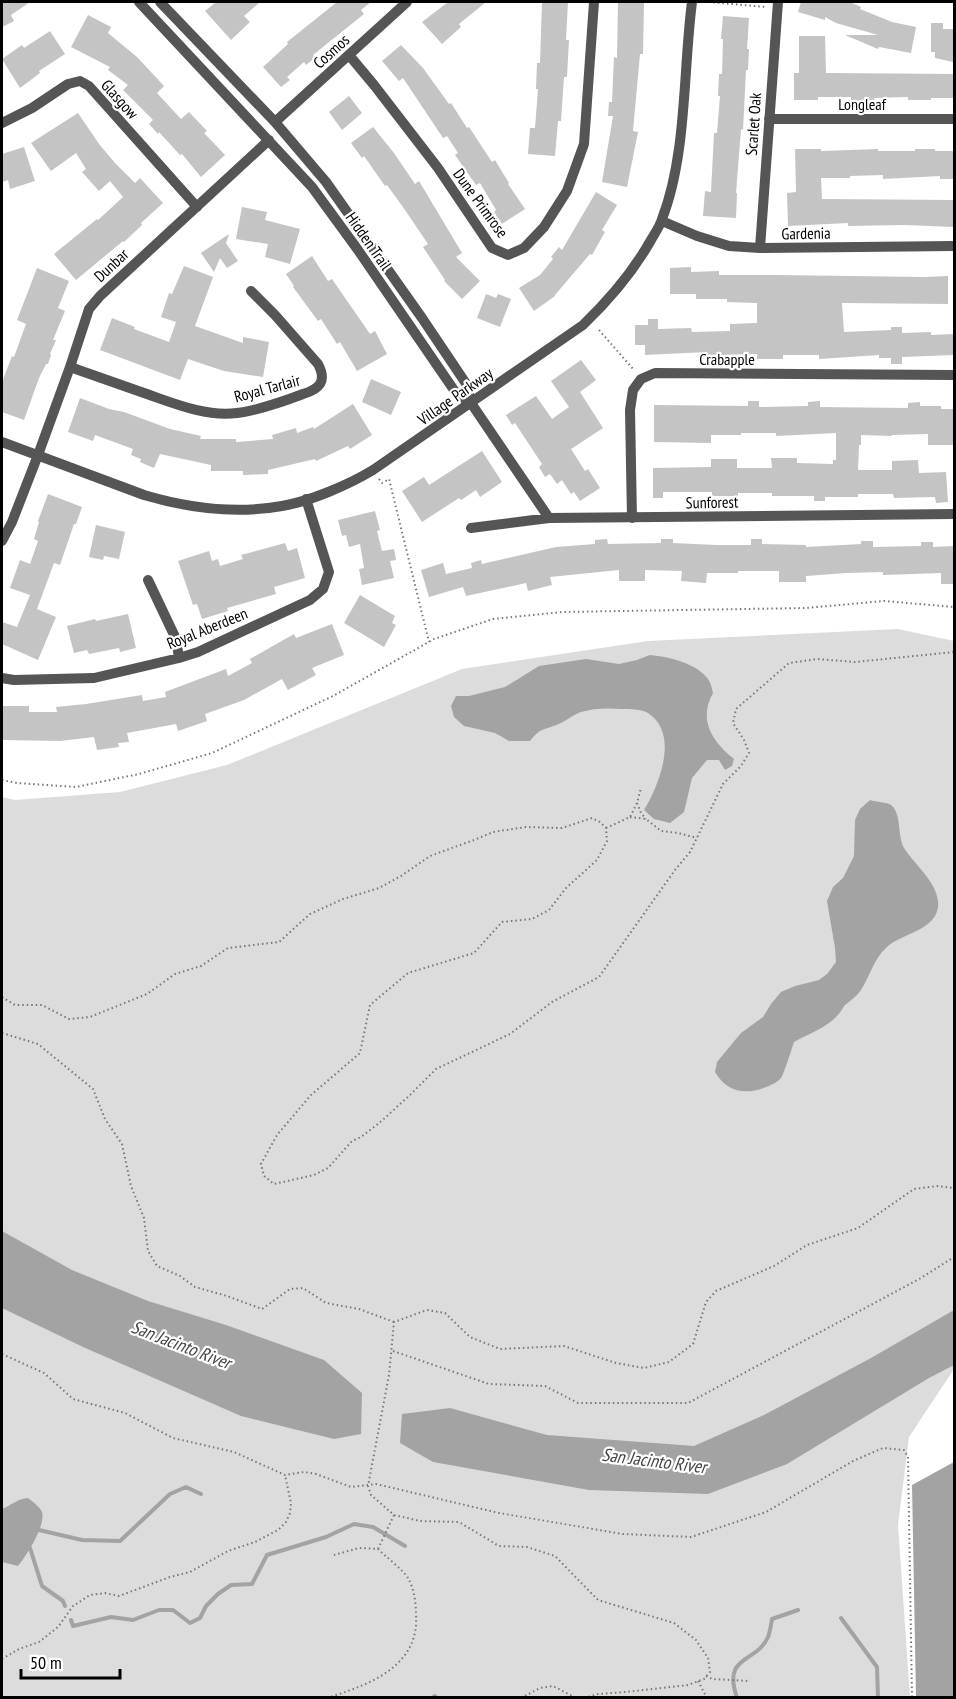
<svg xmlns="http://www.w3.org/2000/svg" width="956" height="1699" font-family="'PT Sans Narrow',sans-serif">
	<rect width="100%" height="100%" fill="#fff"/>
	<path fill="#dcdcdc" d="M898 629 954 641V1369L909 1437 898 1525 910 1697H2V797L15 800 120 792 227 765 462 669 648 641Z"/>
	<path fill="#a3a3a3" d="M650 655C670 657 696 663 708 679 711 683 712 689 713 693 698 720 712 741 734 759L732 766 725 770 719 760H707L692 778 684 812 670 823 654 819 644 810C659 785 680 734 648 713 642 709 629 709 622 709 608 708 594 708 581 712 573 715 567 720 561 723 544 731 542 726 530 741H509L495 733 464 726 454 717 451 706 456 696H469L505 687 539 666 586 659 619 664 637 660Z
		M870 800C876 802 887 802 891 805 902 814 897 835 904 848 914 864 936 881 938 901 941 930 902 933 887 947 874 958 870 976 861 990 857 996 851 1000 845 1005 842 1009 840 1013 837 1016 826 1028 808 1034 794 1042 792 1048 784 1074 781 1078 779 1081 773 1084 769 1086 747 1095 728 1094 715 1072L717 1062 741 1033 763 1017 771 1004 781 992 795 986 819 980 827 974 836 962 835 948 827 901 833 887 843 878 854 856 855 820 860 809Z
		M2 1231 72 1270 148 1301 226 1325 324 1360 362 1393 361 1434 334 1439 241 1416 83 1347 2 1308Z
		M954 1310V1365L929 1378 787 1464 708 1494 589 1490 433 1462 400 1443 402 1414 450 1408 547 1435 694 1446 764 1415 871 1358Z
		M954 1462V1697H916L912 1485Z
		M28 1498C33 1502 39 1506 42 1512 46 1525 27 1555 18 1566L2 1562V1509C12 1505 17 1499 28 1498Z"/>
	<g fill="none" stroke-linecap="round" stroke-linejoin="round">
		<path stroke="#a3a3a3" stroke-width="4" d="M39 1530 82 1540 120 1541 170 1494 186 1487 201 1494
			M30 1548 42 1586 63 1601 65 1606
			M841 1618 877 1667 878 1698
			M71 1620 73 1626 111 1617 133 1620 159 1610H173L190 1623 200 1618 206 1606 218 1594 231 1585 252 1584 267 1555 326 1537 354 1524 373 1527 405 1546
			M432 1698 435 1696 436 1698
			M737 1698C722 1654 756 1664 768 1637 770 1632 771 1625 772 1619L798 1610"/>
	</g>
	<path fill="#c4c4c4" d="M2 2H30L11 15 14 21 2 27Z
		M216 2H260L244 16 250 22 231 40 205 11Z
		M337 2H371L361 10 364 14 313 55 315 58 306 65 304 62 287 77 290 80 281 87 263 67 288 44 287 42Z
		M448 2H486L459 24 461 27 442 44 422 22Z
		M542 2H568L566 40H569L567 77H564L561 121H558L555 156 528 154 530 128H535L538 89H536L537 63H540Z
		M618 2H644L643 54H640L633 131 638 132 627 187 602 182 613 116H608L609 102H612L614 57 617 58Z
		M801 2H850L861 7 860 9 892 22 916 27 911 53 879 47 878 49 845 35H878L836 23 825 17V20L798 12Z
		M88 15 111 27 108 33 137 57 164 86 157 93 181 119 189 112 207 131 204 133 225 155 201 177 182 154 180 155 159 132 158 134 149 124 153 120 123 90 128 85 108 70 110 67 71 47Z
		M723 16 749 18 747 49H749L748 70H746L743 130 741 129 736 193H737L736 218 703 216 705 191 711 192 714 133H717L720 96H718L719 74H722L723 39H721Z
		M931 23H943V29H953V62L935 58V52H931Z
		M50 31 65 54 39 71 40 73 20 88 2 59 22 45 24 48Z
		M799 36H825L826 73 954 74V98H931V100H908V97L874 98 875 100 851 101V97H818V100H794V73H799Z
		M401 45 423 68 449 104 451 103 467 128 469 127 492 162 495 160 509 183 508 184 525 209 502 224 494 212 496 210 480 183 476 185 455 155 458 153 447 136 443 138 403 78 399 81 382 61Z
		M349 96 362 113 342 130 329 112Z
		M78 113 99 144 115 163 135 183 140 178 163 203 141 223 142 225 124 242 123 241 76 280 54 254 97 219 98 220 123 197 110 181 99 191 82 172 86 169 76 153 51 171 31 143Z
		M373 127 394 153 415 184 419 181 462 253 456 257 480 281 462 299 444 281 445 280 423 247 428 244 405 210 387 185 385 186 364 156 362 158 351 143Z
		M24 147 35 181 10 189 8 180 2 182V154Z
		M795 149H821V151L878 149V151H915V149H935V151H954V179H940V176L883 179V175L850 176V178H821L822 199 954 200V227L905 225 848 226V223L788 226 787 193 796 192Z
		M596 192 617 205 602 230 605 232 592 255 590 254 555 295V296L534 311 519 288 540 275 553 259 551 257 559 247 562 250Z
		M242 207 267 212 265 220 300 229 290 264 265 257 268 244 236 239Z
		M229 234 226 243 238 261 227 268 220 258 214 272 201 253Z
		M312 256 328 281 332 279 370 334 375 331 387 354 357 371 340 342 337 344 321 319 318 321 293 287 294 286 286 274Z
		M184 266 213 277 195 326 243 343V337L269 342 263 377 224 371 188 359 180 380 100 350 112 318 135 327 134 329 169 342 176 322 161 317 169 293 172 294Z
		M691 267V272L719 271V275H776L924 277 948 276V304L842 303 844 332 891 330V327H902V333L931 332V335L954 334V355L902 357V364H891V358H879V355L819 359V355H783V359H757V354L720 355V362H707V352L645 355V345H635V325H648V319H658V329L691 328 692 332 730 331V324L757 323V303L727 302V299H696V294H670V268Z
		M37 268 69 281 58 308 65 311 53 340H56L50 354 51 355 48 364H46L39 378 24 420 2 412V382L12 356 14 357 26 324 17 320Z
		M486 294 496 298 498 294 511 299 500 327 477 318Z
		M581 360 596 380 580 392 603 428 571 449 585 471 588 469 600 488 580 501 574 492 571 494 562 480 557 484 550 474 545 477 539 467 542 464 515 423 512 425 506 415 536 396 552 419 569 407 551 381Z
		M371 379 401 392 391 415 362 402Z
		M80 398 109 409 124 412 170 429 201 436 200 439H236V442L273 439 272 435 296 428 297 433 313 427 314 429 353 404 372 435 350 449 348 446 316 461 315 459 268 470V474L243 475V471H211V465L160 454 154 468 140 462 141 459 131 455 133 449 95 435 93 441 68 432Z
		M748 401H759V407L808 406V402L820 401V407L908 408V403L920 402V406H941V409H953V445H928V434L892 435V436L861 435V445H859L858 470H892V461L918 460 919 473 946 472 948 502 936 503 935 497 894 498 893 494H858V497H825V501H814V496H772V493H738V496H712V492H663V498H653V468L711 467V459H737V468H772L771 458H797V463L833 464V460H836V433L776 436V433H741V435H711V443L654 442V405L748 406Z
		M482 451 502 482 480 497 476 490 461 500 459 498 422 522 402 491 424 477 429 485Z
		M48 494 82 507 76 524H74L60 565 54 563 37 609 56 617 38 660 2 644V622L17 627 30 595 10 588 20 560 30 564 38 541 34 539 39 522 38 521Z
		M375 511 380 530 377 531 382 551 394 549 396 560 390 561 394 578 362 585 359 569 364 568 360 544 349 547 346 535 342 536 338 520Z
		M96 525 125 532 119 559 104 556 103 560 89 557Z
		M607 539 608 544 661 543V539H673V543L716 545H751V539H762V544L806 545V547L861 544V541H873V547L921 546V542H933V547L954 546V584H941V573L883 575V572L846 573 806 576V582H779V571H738V573H707L706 583 681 581 682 571 645 570V581H619V570L550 577 552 585 528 591 526 583 466 596 463 587 429 597 421 570 443 563 446 574 472 568 471 563 481 560 482 564 556 547 595 544V540Z
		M285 543 288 551 297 548 305 578 274 587 276 594 227 608 228 611 202 619 197 604 193 605 178 561 209 551 212 561 218 559 220 566 243 559 241 555Z
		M360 595 395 616 392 623 396 625 384 647 344 623Z
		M128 614 136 648 120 652 119 648 89 654 87 650 74 653 67 626 95 619 96 621Z
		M332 624 344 655 312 668 316 675 288 690 282 679 244 700 205 714 207 721 178 731 176 724 127 733 129 742 118 743 119 747 97 750 94 737 60 741 2 740V706H29V712H57L56 707 86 704 142 695 143 701 166 697 165 692 226 669 228 676 252 663 250 659 294 634 296 638Z"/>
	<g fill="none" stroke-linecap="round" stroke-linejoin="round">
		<path stroke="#777" stroke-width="2" stroke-dasharray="1.5 3" stroke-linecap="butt" d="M709 2 766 7
			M599 330 634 370
			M379 479 382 483 389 479 429 642
			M2 780 17 783 76 787 139 774 212 753 333 696 434 639 493 619 562 612 806 608 884 601 954 607
			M637 803 641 813 646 819
			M630 817 646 819 661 831 678 833 697 838
			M606 828 630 817 637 803 641 788
			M2 997 15 1005H42L69 1019 90 1017 147 994 175 974 201 966 228 948 279 942 310 914 343 899 379 888 401 876 430 856 474 840 493 832 526 827 562 828 592 818 600 822 606 828 607 841 597 860 566 888 549 910 532 919 502 922 474 953 408 973 370 1005 360 1053 311 1095 277 1135 261 1164 264 1176 274 1184 314 1175 328 1168 352 1141 361 1137 378 1124 408 1097 436 1069 510 1034 552 1002 599 977 675 870 690 852 723 784 741 766 749 753 744 740 733 723 736 709 789 663 817 659 855 662 954 652
			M2 1033 38 1044 93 1089 105 1119 122 1144 131 1186 144 1218 148 1251 157 1266 180 1276 195 1287 227 1296 262 1309 290 1289 303 1288 326 1303 359 1309 394 1322
			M393 1351 489 1384 545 1386 578 1403H688L921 1278 954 1257
			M2 1354 44 1373 73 1399 125 1413 173 1438 234 1452 285 1475 304 1472 316 1474 351 1487 376 1484 499 1513 623 1534 691 1537 766 1512 853 1461 883 1448 904 1450 908 1457 912 1698
			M378 1549 394 1515
			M2 1659 19 1649 39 1642 58 1627 73 1606 90 1595 105 1593 119 1596 170 1577 190 1572 228 1551 255 1542 278 1530 286 1522 290 1513 291 1503 285 1475
			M706 1676 712 1679 749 1681
			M698 1681 707 1698
			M327 1698C368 1685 420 1667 416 1614 416 1603 414 1588 408 1578 403 1570 385 1556 378 1549L359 1548 334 1555
			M521 1698 540 1688 553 1686 576 1698
			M584 1698 598 1694 625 1692 688 1685 704 1679 710 1672 708 1658 696 1640 674 1623 598 1600 555 1556 527 1547 499 1546 459 1522 420 1521 394 1515 371 1495 368 1486 389 1375 394 1322 427 1310 445 1313 470 1337 500 1349 564 1346 616 1363 644 1368 669 1362 693 1344 706 1302 716 1291 774 1266 807 1245 858 1228 914 1189 937 1186 954 1188"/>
		<path stroke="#555" stroke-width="10" d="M139 2 312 187 358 250 456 393 471 403 549 518
			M160 2 275 122 326 182 422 318 467 385 471 403
			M349 55 374 85 438 168 492 248 508 255 524 248 544 227 567 191 584 144 594 2
			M769 119H954
			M275 122 407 2
			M2 123 32 108 68 84 80 81 89 86 197 207
			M662 221 697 236 729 246 760 248 954 246
			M760 248 778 2
			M70 367C95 376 119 384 144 393 173 403 205 417 237 413 260 410 282 402 303 394 320 389 327 381 318 364L275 315 251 291
			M2 442 144 495C188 508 237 514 282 506 311 501 348 485 373 470L583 325C610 299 633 272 651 240 655 233 660 226 662 219 687 155 683 71 692 2
			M632 518 630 410 633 390 641 379 655 373 954 375
			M471 528 549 518 954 514
			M2 541 12 522 38 455 70 367 89 309 100 296 269 140
			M148 580 176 639 179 658
			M2 678 14 680 94 678 179 658 198 652 310 600 323 589 329 572 306 499"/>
	</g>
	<g text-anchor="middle" stroke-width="4.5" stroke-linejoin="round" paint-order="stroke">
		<g font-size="16" fill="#000" stroke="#fff">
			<text transform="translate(331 51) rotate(-42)" y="6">Cosmos</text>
			<text transform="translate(120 99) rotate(48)" y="6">Glasgow</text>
			<text x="862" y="110">Longleaf</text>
			<text transform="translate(753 124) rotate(-86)" y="6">Scarlet Oak</text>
			<text transform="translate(481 203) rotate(54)" y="6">Dune Primrose</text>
			<text transform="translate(806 233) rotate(-1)" y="6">Gardenia</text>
			<text transform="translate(369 241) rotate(55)" y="6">Hidden Trail</text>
			<text transform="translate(111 265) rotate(-43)" y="6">Dunbar</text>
			<text x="727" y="365">Crabapple</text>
			<text transform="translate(267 388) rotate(-15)" y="6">Royal Tarlair</text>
			<text transform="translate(455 396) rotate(-35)" y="6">Village Parkway</text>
			<text transform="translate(712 502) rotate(-1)" y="6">Sunforest</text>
			<text transform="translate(207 628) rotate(-22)" y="6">Royal Aberdeen</text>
		</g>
		<g font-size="18" font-style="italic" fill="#444" stroke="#fff">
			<text transform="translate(181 1345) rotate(21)" y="6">San Jacinto River</text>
			<text transform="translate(654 1461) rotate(7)" y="6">San Jacinto River</text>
		</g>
	</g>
	<rect width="956" height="1699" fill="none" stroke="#000000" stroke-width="6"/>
	<path d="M21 1669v9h99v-9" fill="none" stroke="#000000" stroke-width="3"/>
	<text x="30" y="1669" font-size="18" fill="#000000" stroke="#ffffff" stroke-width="4.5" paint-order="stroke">50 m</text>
</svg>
